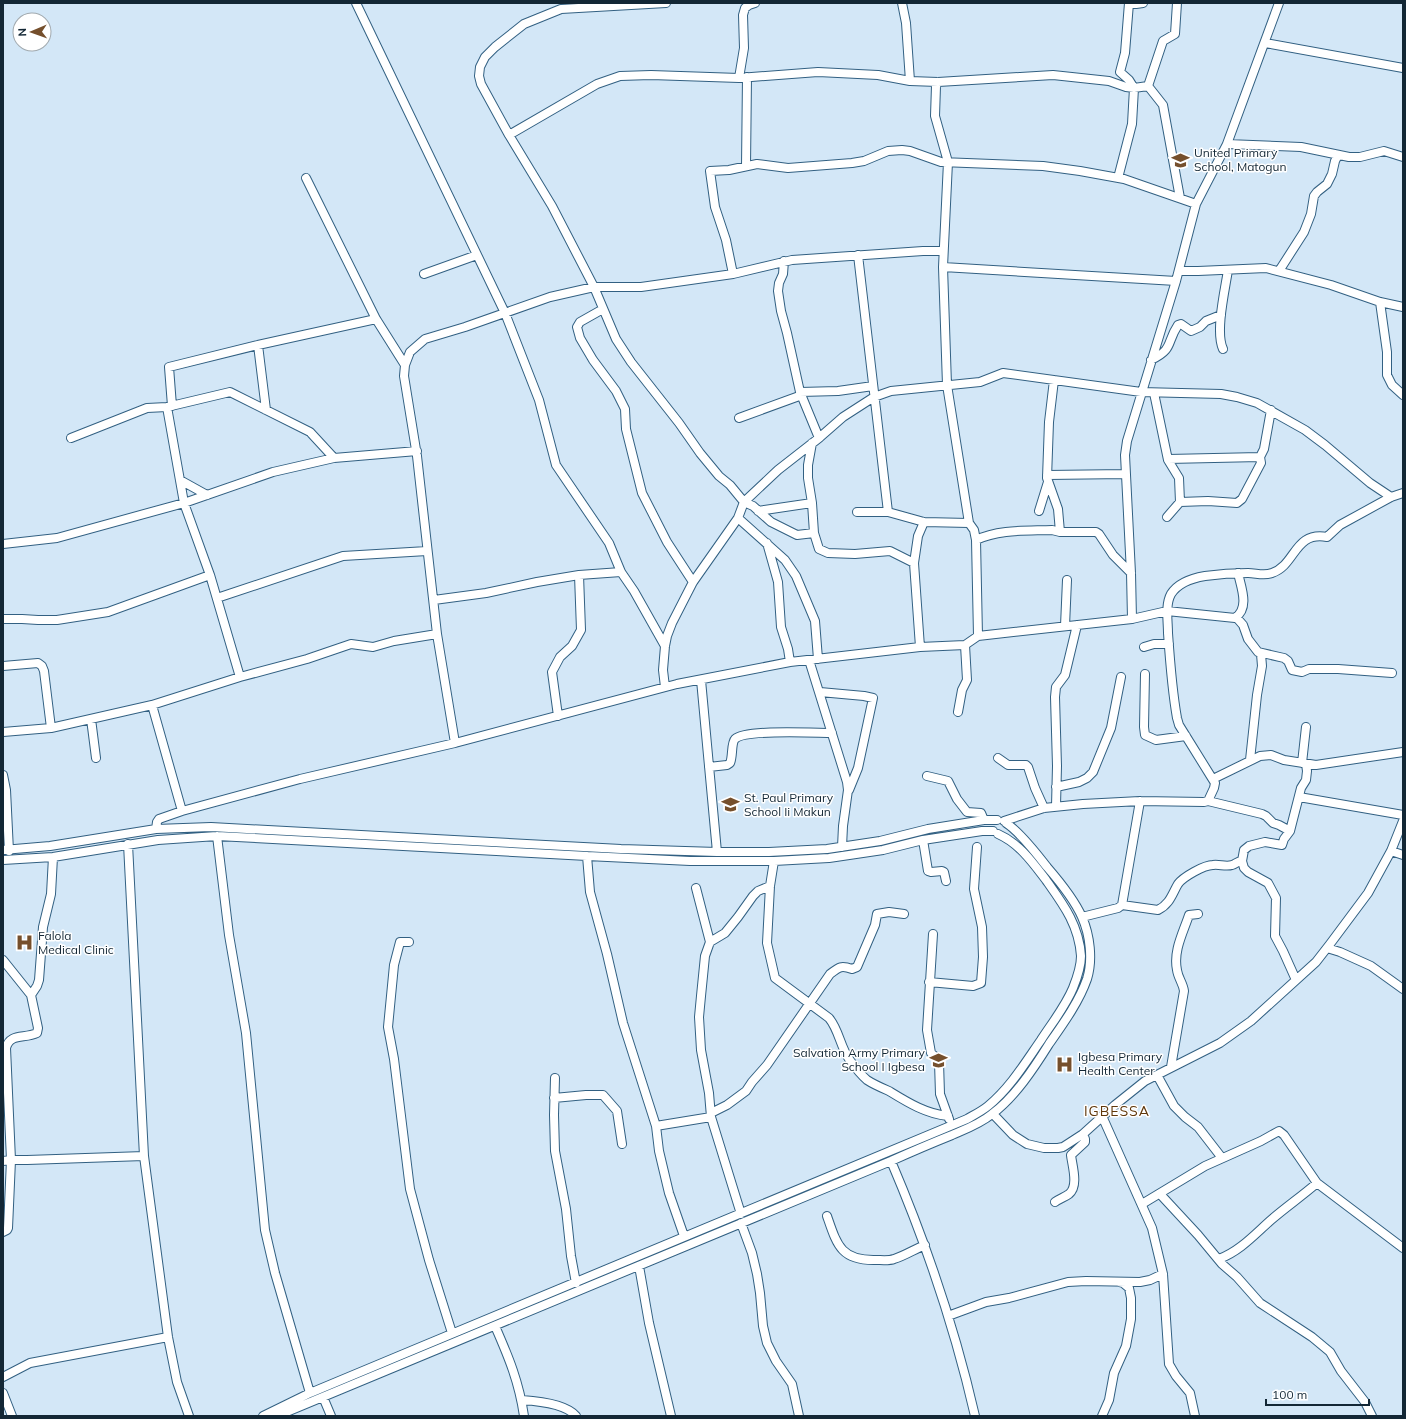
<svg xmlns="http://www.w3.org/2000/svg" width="1406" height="1419" font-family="Mulish,sans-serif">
	<rect width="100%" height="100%" fill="#d3e7f7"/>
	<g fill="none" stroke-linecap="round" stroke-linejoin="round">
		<defs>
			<path id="minor" d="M356 3 505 313 539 400 556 465 609 543 621 572 634 591 665 646
				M666 3 561 9 524 24 495 47 485 57 480 67 479 76 481 84 509 135 552 206 594 287 616 339 631 362 679 423 700 453 719 476 730 485 744 502 753 506 771 522 797 535 814 533
				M902 3 906 23 910 81
				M1130 3 1136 4 1143 3
				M1265 43 1403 68
				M739 78 744 48 743 15 745 8 749 5 755 3
				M938 82 936 86 935 116 948 162 943 267 947 385 969 523 974 530 976 540 978 636
				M1148 86 1163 41 1175 34 1177 3
				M509 135 597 84 620 76 651 75 739 78 818 72 878 75 910 81 938 82 1053 75 1109 81 1126 87 1134 88 1148 86 1163 105 1180 198
				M1227 144 1301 147 1349 157H1360L1384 151 1403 157
				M746 166 747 77
				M306 178 376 319 405 365
				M1118 178 1132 124 1134 88 1129 80 1120 72 1125 53 1129 3
				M858 255 888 512
				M784 261 783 274 779 283 778 291 781 311 787 333 800 392 819 438
				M943 267 1176 281
				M1179 271H1198L1266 268 1331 285 1380 302 1403 307
				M1279 271 1304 232 1311 214 1314 196 1317 192 1327 184 1332 174 1335 161 1338 155
				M424 274 477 255
				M733 274 726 240 715 207 710 171 729 170 757 164 788 168 852 163 864 161 888 151 902 150 910 151 941 162 1043 166 1080 171 1124 179 1196 204
				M1380 302 1387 352V375L1392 385 1403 395
				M603 309 580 322 577 327 580 338 593 360 616 391 625 409 626 429 642 493 667 542 693 582
				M258 345 266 410
				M1223 349C1215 332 1225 290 1228 270
				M1151 360C1174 349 1166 343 1178 325L1181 324 1191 331 1200 327 1206 321 1221 315
				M1054 380 1049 422 1047 478 1058 509 1060 532
				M800 392 838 391 873 386
				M1154 393 1168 460 1179 478 1180 502 1167 517
				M172 406 169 367 258 345 376 319
				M167 407 184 503 210 575 240 677
				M739 418 802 395
				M71 438 147 408 167 407 230 392 310 432 334 458
				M812 443 808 465V478L812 503 814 533 819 549 828 553 855 554 890 551 914 563
				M1168 459 1260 457 1264 449 1271 410
				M1047 475 1126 474
				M180 480 207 495
				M1180 502 1208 501 1237 503 1242 499 1261 463 1260 457
				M758 511 812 503
				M1039 511 1048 482
				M857 512H888L924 522 969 523
				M738 518 785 560 796 576 815 621 818 659
				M976 540C999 529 1027 531 1052 530L1060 532H1096L1099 534 1113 555 1131 573
				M767 543 778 582 781 627 788 649 790 662
				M3 544 57 538 184 503 273 472 334 458 417 451
				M217 598 343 556 427 551
				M434 600 486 593 537 582 579 575 621 572
				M1236 617 1243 625 1248 639 1258 652 1284 658 1288 661 1292 670 1302 672 1309 669H1338L1392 673
				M3 619H22L38 620H57L108 612 210 575
				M1132 619 1131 573 1125 455 1127 441 1176 281 1196 204 1227 144 1279 3
				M1065 626 1067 580
				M920 647 914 563 918 536 924 522
				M1144 647 1154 644H1169
				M809 660 847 782 848 790 843 826 842 847
				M3 666 38 663 42 666 44 671 51 728
				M1145 674 1144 727 1145 735 1156 740 1186 736
				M701 680 717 852
				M665 687 663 670 665 646 667 636 672 623 693 582 738 518 744 502 778 470 819 438 843 417 874 397 891 391 980 382 1003 373 1141 392 1221 394 1237 397 1257 403 1305 430 1325 445 1370 483 1391 497
				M820 692 864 696 873 698 858 768 849 790
				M152 705 182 811
				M958 712 962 690 967 680 965 645
				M558 716 552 672 560 657 572 646 581 630 579 575
				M91 719 96 758
				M3 732 51 728 152 705 240 677 307 659 351 644 373 647 394 641 437 634
				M455 743 437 634 417 456 404 376 405 365 410 352 425 339 465 327 550 297 594 287H641L733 274 792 260 923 251H943
				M998 758 1008 765H1026L1028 767 1035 788 1044 808
				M1250 760 1257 695 1262 666 1261 654
				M1302 763 1306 727
				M709 767 727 765 730 763C733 757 731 743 735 739 745 729 815 733 832 733
				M3 775 6 790 9 851
				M927 776 948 781 957 799 967 812 981 813 984 820
				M1213 779 1260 756 1271 755 1284 760 1316 765 1403 752
				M1056 787 1079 782 1087 778 1093 772 1111 728 1121 677
				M1299 797 1403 815
				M1208 801 1262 814 1266 816 1273 823 1279 825 1290 831
				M1056 806 1057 766 1055 697 1056 687 1065 675 1077 625
				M1004 821 1044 808 1083 804 1140 801 1204 802 1208 801 1214 788 1215 783 1179 725 1177 718C1172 690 1170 662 1168 633 1168 621 1165 605 1171 594 1178 583 1193 578 1205 576 1219 574 1234 573 1248 573 1256 573 1264 576 1272 573 1296 565 1294 531 1327 537L1340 525 1391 497 1403 493
				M156 829 157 822 159 819 182 811 300 779 455 743 677 684 790 662 920 647 965 645 978 636 1132 619 1167 611 1235 618C1250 608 1241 587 1238 573
				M217 836 229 935 246 1033 265 1230 275 1273 310 1393
				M923 840 928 871 931 872 942 871 944 872 946 881
				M128 844 144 1156 168 1337 177 1382 189 1416
				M3 850 50 846 156 829 211 827 621 849 717 852H769L827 849 880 841 928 829 984 820H997
				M1391 851 1403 855
				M587 856 590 892 607 954 623 1023 656 1126 659 1151 669 1193 684 1236
				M3 860 53 857 158 840 217 836 587 856 690 861H774L829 858 883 850 923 840 982 831H993
				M774 861 770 886 767 943 775 978 829 1018C839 1030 840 1046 849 1059 854 1066 860 1074 867 1080 873 1084 882 1088 889 1091 907 1102 926 1114 948 1116
				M696 888 710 942
				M1122 905 1140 801
				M1082 917 1118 908 1122 905 1158 910C1170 904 1172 894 1178 884 1183 877 1204 865 1213 865 1219 864 1226 867 1232 865 1236 864 1237 861 1242 861
				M933 934 927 1030 931 1053 937 1058 939 1062 940 1094 949 1119
				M409 942H400L394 965 388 1027 394 1059 410 1189 429 1260 452 1333
				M1327 948 1340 952 1371 966 1403 989
				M3 960 31 995 38 1028 37 1033C24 1039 10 1033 6 1048L11 1160 3 1161
				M1296 980 1283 951 1275 936 1276 898 1268 883 1248 872 1244 868 1242 861 1244 850 1249 846 1265 842 1282 845 1284 839 1290 831 1301 788 1306 780 1307 771 1306 764
				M929 982 973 986 981 983 983 957 982 927 974 889 977 847
				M31 995 37 986 39 980 43 927 51 894 53 857
				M1171 1067 1184 991C1183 983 1178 978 1177 970 1173 951 1183 933 1189 915L1198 914
				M1157 1075 1174 1106 1185 1117 1198 1127 1222 1158
				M555 1078 554 1115 555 1151 566 1209 571 1256 576 1283
				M554 1098 586 1095H603L617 1111 622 1144
				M711 1113 727 1105 746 1091 752 1082 767 1065 830 974C839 967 841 965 852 969L857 967 875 925 877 914 889 912 904 914
				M993 1114 1013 1135 1027 1144 1044 1148H1058L1063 1147 1083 1134 1115 1105 1145 1081 1220 1043 1251 1021 1316 962 1330 944 1368 893 1391 851 1403 821
				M1102 1116 1152 1228 1163 1274 1169 1364 1176 1376 1190 1393 1195 1416
				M656 1126 711 1117
				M891 1161C926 1243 955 1329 975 1416
				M1160 1194 1198 1235 1222 1264 1237 1277 1260 1303 1312 1337 1330 1352 1341 1371 1365 1402 1372 1416
				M1055 1202C1059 1199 1065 1197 1069 1194 1079 1186 1072 1165 1071 1155L1085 1142V1139L1083 1134
				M1142 1204 1205 1166 1261 1141 1279 1131 1284 1135 1317 1183 1403 1248
				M741 1214 711 1117 709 1093 701 1050 699 1017 701 996 705 956 710 942 725 933 738 917 753 896 758 891 770 886
				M827 1216C837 1245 841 1261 876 1260 881 1260 889 1261 894 1259 904 1256 915 1249 925 1245
				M741 1223 752 1253 757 1274 760 1293 763 1326 767 1343 776 1361 792 1384 799 1416
				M3 1232 7 1230 8 1228 11 1160H27L144 1156
				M1219 1259C1240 1251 1254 1235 1271 1220 1286 1207 1302 1196 1317 1183
				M639 1266 649 1323 671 1416
				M948 1316 986 1302 1009 1298 1068 1282 1086 1281 1140 1282 1150 1280 1163 1274
				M495 1326C509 1358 519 1382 524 1416
				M3 1377 30 1363 168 1337
				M3 1393 12 1416
				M323 1397 331 1416
				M522 1400C537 1401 566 1404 576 1416
				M263 1416 310 1393 413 1350 967 1119C974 1115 982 1111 988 1106 1010 1088 1025 1063 1041 1040 1052 1023 1065 1007 1073 988 1077 978 1081 967 1081 956 1079 925 1063 904 1046 880 1033 863 1019 843 998 834
				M277 1416 891 1161C911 1152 932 1143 952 1135 966 1129 980 1124 992 1114 1015 1097 1034 1068 1049 1044 1063 1024 1079 1002 1087 979 1093 960 1090 935 1082 917 1074 899 1060 882 1047 867 1037 854 1020 832 1006 823
				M1102 1416 1109 1400 1114 1373 1126 1346 1131 1319V1298L1129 1288 1123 1283 1119 1282"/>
		</defs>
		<use href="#minor" stroke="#326082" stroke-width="10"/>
		<use href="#minor" stroke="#fff" stroke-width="8"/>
	</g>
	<defs>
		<symbol id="school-bare" viewBox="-9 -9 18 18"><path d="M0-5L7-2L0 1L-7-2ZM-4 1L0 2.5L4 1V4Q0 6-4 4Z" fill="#754f2c" stroke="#fff" stroke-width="2.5" paint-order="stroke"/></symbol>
		<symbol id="hospital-bare" viewBox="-9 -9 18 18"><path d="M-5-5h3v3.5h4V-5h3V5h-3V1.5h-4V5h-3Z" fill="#754f2c" stroke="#fff" stroke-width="2.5" paint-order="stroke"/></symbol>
	</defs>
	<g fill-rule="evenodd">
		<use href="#school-bare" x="1168" y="148" width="25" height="25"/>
		<use href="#school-bare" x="718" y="792" width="25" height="25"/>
		<use href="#hospital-bare" x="12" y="930" width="25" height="25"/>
		<use href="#school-bare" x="926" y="1048" width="25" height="25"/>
		<use href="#hospital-bare" x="1052" y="1052" width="25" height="25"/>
	</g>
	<g text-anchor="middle" stroke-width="3" stroke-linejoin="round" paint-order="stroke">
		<g font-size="12" fill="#132735" stroke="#fff" text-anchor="start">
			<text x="1194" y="157">United Primary<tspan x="1194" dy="14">School, Matogun</tspan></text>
			<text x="744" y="802">St. Paul Primary<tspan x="744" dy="14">School Ii Makun</tspan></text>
			<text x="38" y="940">Falola<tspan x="38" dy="14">Medical Clinic</tspan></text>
			<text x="925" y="1057" text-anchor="end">Salvation Army Primary<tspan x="925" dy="14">School I Igbesa</tspan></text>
			<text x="1078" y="1061">Igbesa Primary<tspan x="1078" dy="14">Health Center</tspan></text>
		</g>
		<g font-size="14" letter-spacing="1" fill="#60380b" stroke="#fff">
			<text x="1117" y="1116">IGBESSA</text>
		</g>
	</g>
	<rect width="1406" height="1419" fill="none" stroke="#132735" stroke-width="8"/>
	<g transform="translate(32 32) rotate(268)"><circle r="19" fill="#ffffff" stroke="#a1a9ae"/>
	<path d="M0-3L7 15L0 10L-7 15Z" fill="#754f2c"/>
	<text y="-6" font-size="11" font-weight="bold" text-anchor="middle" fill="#132735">N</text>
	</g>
	<path d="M1266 1399v6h103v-6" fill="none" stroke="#132735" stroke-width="2"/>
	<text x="1272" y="1399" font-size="12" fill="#132735" stroke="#ffffff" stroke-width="3" paint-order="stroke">100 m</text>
</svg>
